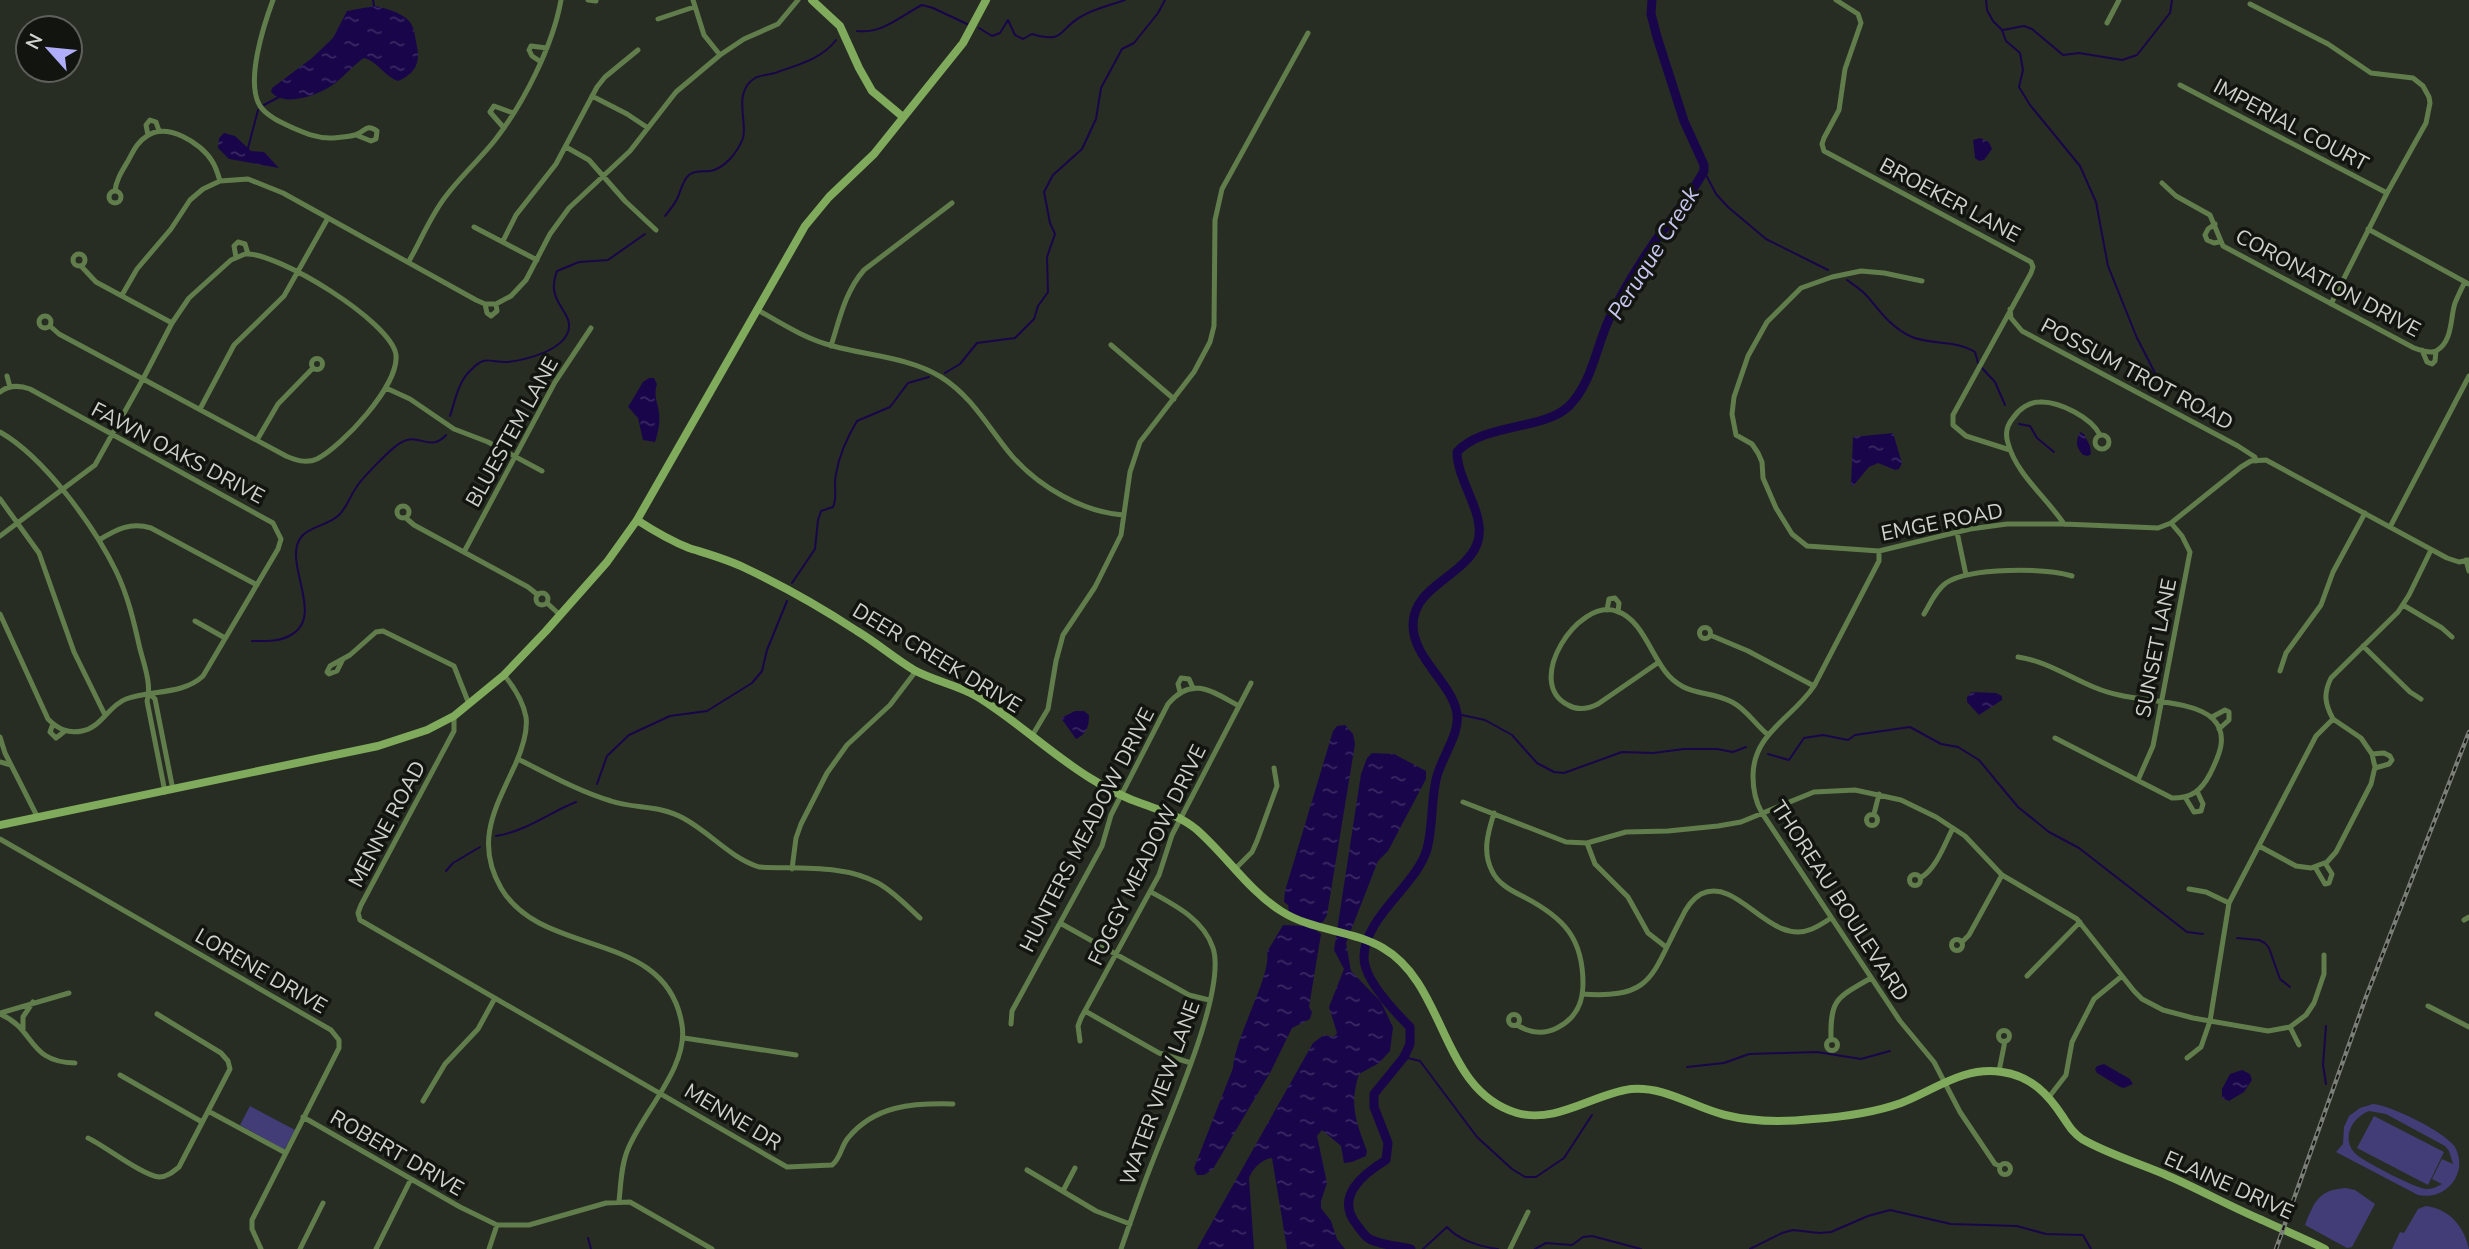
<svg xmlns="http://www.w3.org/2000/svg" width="2469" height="1249" font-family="'Nunito Sans',sans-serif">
	<defs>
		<pattern id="water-ripples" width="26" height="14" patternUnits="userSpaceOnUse" patternTransform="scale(1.75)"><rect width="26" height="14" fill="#19064a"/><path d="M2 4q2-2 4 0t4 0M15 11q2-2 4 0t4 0" fill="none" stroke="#392963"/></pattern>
	</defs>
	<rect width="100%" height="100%" fill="#272d23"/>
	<path fill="#423c77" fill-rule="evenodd" d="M2373 1104C2390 1105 2445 1132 2455 1147 2469 1173 2446 1201 2418 1195L2336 1152 2343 1144 2344 1127 2349 1116 2360 1108ZM2369 1111 2386 1114 2445 1146 2449 1151 2453 1164 2442 1159 2432 1179 2442 1184C2437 1187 2432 1189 2426 1189 2417 1189 2365 1162 2357 1155 2340 1140 2351 1118 2369 1111Z
		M250 1106 295 1130 284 1150 240 1125Z
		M2374 1116 2444 1152 2428 1185 2357 1148Z
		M2346 1188 2355 1190 2375 1204 2352 1247 2347 1248 2305 1225C2315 1200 2319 1190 2346 1188Z
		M2426 1206C2449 1209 2464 1226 2469 1249H2392L2400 1232 2404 1233 2418 1209Z"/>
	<path fill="url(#water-ripples)" d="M374 6C385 8 401 12 409 21 414 26 415 35 416 42 421 61 417 73 398 81 384 76 377 61 364 58 353 65 345 76 334 84 319 95 285 108 271 92L272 88 312 58 333 38 347 11Z
		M224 133 235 136 251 151 264 152 279 168 229 159 218 148 219 138Z
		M1980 138 1989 142 1992 149 1984 160 1979 161 1975 158 1973 140Z
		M649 378H654L657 384C654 394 656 398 658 407 661 419 659 430 655 442L643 440 638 418 628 407 643 382Z
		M2080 432 2084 434 2090 446 2091 454 2088 456 2083 455C2076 447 2075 443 2080 432Z
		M1893 433 1902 463 1899 469 1895 470 1878 463 1869 467 1853 486 1851 485 1853 437Z
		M1972 692 1996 693 2002 696V700L1979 715 1967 702V697Z
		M1075 711H1084L1089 715C1089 726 1087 734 1076 739L1061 718Z
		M1345 725 1353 734 1355 744 1327 915 1323 922 1319 923 1295 915 1289 912 1288 905 1284 902 1285 891 1333 731 1337 726Z
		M1372 753 1394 754 1426 771V779L1388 851 1378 861 1346 943 1351 971 1381 1002 1393 1027 1390 1051 1379 1063 1359 1074C1349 1105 1356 1122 1367 1151L1366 1156 1352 1162 1344 1163 1341 1146 1322 1130 1317 1136 1327 1183 1321 1201V1208L1331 1221 1337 1239 1345 1249H1287L1272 1158C1262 1159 1253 1168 1249 1178L1254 1249H1197L1313 1043 1324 1035 1334 1037 1337 1033 1329 1007 1344 969 1334 950 1361 774 1367 758Z
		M1283 925 1310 926 1321 934 1309 1007 1312 1012 1310 1019 1292 1028 1271 1071 1213 1169 1204 1175H1197L1194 1168 1233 1068C1235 1036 1272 975 1267 952Z
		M2104 1064 2130 1079 2133 1084 2124 1088 2120 1087 2097 1073 2095 1069 2097 1066Z
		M2242 1070 2250 1074 2252 1080 2244 1092 2229 1101 2222 1098V1089L2230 1074Z"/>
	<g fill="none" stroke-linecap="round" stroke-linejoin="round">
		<path stroke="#19064a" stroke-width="2" d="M373 0 374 6
			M1986 0 1987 10 1993 21 2002 30 2006 41 2020 53 2023 70 2019 87 2030 105 2080 166 2096 202 2108 266 2137 338 2156 375
			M979 28 992 36 1000 33 1008 20 1015 35 1023 39 1032 34C1066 44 1058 29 1082 16 1094 9 1111 5 1125 0
			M2003 30 2024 26 2032 29 2063 55 2079 53 2122 60 2137 55 2170 13 2172 0
			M857 31C883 34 900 16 922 5L933 8 967 24
			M264 105 279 97
			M248 148 258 110
			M1704 171 1716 194 1728 207 1766 239 1828 270
			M665 216C669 211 674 205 677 199 681 191 682 181 689 175 695 170 702 172 710 171 724 169 738 152 743 138 748 123 732 92 755 78 760 75 769 75 775 73 797 65 822 59 836 40
			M1847 280C1854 285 1862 290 1868 297 1880 312 1893 329 1912 337 1932 345 1956 340 1975 352L1978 363
			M1982 368 1995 382 2005 405
			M945 373 960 364 977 343 1015 338 1034 319 1038 306 1048 292 1047 257 1055 234 1050 223 1044 192 1053 175 1082 149 1096 119 1101 88 1122 49 1134 43 1158 13 1165 0
			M450 416C455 401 458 383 469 372 487 353 488 363 507 362 526 360 561 351 568 332 575 311 544 303 557 271L579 262 608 260 645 234
			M2019 424 2030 426 2037 438 2054 452
			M792 583 815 549 818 520 821 511 833 507C838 496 833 485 836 474 839 456 848 436 857 421L890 407 908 383 929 377
			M252 641C264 641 278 642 289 636 328 617 280 561 302 536 311 526 329 525 339 515 347 507 350 496 356 488 361 479 393 446 402 442 418 432 430 453 446 435
			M1457 714 1485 720 1512 735 1537 763 1554 772 1564 773 1622 752 1653 753 1684 749H1717L1733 752 1746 747
			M1768 754 1789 760 1804 738 1823 735 1848 740 1855 735 1910 727 1941 744 1958 747 1979 760 2018 807 2049 832 2079 848 2187 932 2203 934
			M597 784 607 756 629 735 670 716 707 711 752 683 762 671 767 650 787 601
			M496 836C527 831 548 813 576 802
			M446 871 453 863 480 847
			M2237 938 2259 940 2265 943 2269 948 2280 979 2290 987
			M1404 1057 1420 1061 1477 1137 1512 1169 1525 1177H1536L1564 1158 1592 1115
			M1687 1067 1724 1063 1749 1054 1817 1052 1861 1059 1890 1051
			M2326 1084 2323 1065 2326 1026
			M588 1238 591 1249
			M1423 1249 1447 1227C1458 1240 1481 1247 1498 1249
			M1535 1249 1546 1243 1572 1245 1583 1237 1592 1236 1641 1249
			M1750 1249 1782 1233 1793 1230 1819 1233 1831 1232 1868 1216 1890 1210 1951 1224 2017 1226 2046 1234 2083 1235 2091 1249"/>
		<path stroke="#19064a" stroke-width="9" d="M1411 1249C1399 1246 1378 1245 1368 1238 1364 1235 1360 1229 1357 1225 1334 1197 1363 1174 1386 1160L1388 1143 1374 1107V1094L1404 1057 1410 1044V1027C1395 1012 1364 980 1364 958 1363 918 1417 885 1427 849 1433 827 1431 802 1436 780 1440 758 1463 732 1456 709 1448 680 1413 657 1413 625 1413 586 1464 577 1477 544 1488 516 1457 482 1457 452 1483 423 1545 430 1569 406 1593 382 1596 345 1611 315 1625 287 1643 258 1661 233 1676 213 1692 193 1704 171V165L1684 121 1657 37 1651 14 1652 0"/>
		<path stroke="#627d4c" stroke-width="5" d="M273 0C264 24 245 82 260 106 267 116 280 122 291 127 305 133 318 139 333 138 340 137 348 137 355 135 365 132 366 123 377 131L376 139 371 141 356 135
			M588 0 596 1
			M693 0 704 35 720 55
			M1836 0 1858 14 1861 23 1845 69 1839 110 1824 138 1822 144 1824 151 2031 262 2033 267 2031 273 1953 415V425L1966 436 2010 450
			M2250 4 2328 44 2371 73 2413 78 2423 86 2429 97 2430 103 2426 123 2387 193 2331 304
			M658 19 694 7
			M2107 23 2119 0
			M541 62 532 56 529 50 531 46 547 48
			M2180 85 2387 193
			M592 96 627 114 648 128
			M504 128 490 112 494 106 513 113
			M148 135 146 125 150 120 156 122 159 131
			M566 147 589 160 625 201 656 230
			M2162 183 2176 196 2210 215 2223 246 2414 348C2420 350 2430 354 2436 351 2453 342 2450 318 2455 303 2458 296 2461 289 2465 282
			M115 191C116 180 122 171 128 161 133 152 137 142 147 136 167 122 201 143 212 161 216 167 218 174 220 181
			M109 197a6 6 0 1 1 12 0a6 6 0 1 1-12 0Z
			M2215 224 2208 229 2205 235 2207 240 2214 243 2219 242
			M474 227 537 260
			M2368 229 2469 284
			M503 241 516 215 556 164 597 87 605 77 638 50
			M245 254C276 251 392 322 396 355 399 386 342 446 317 459 306 464 295 460 286 456L143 379 172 323 189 298 231 260Z
			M73 260a6 6 0 1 1 12 0a6 6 0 1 1-12 0Z
			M236 257 234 246 238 242 245 244 248 254
			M409 261C421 240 431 215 446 196 461 176 480 159 495 140 524 103 553 45 561 0
			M81 266 96 282 172 323
			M1922 281 1884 273 1861 271 1832 277 1801 288 1767 322 1748 356 1734 397 1732 414 1736 435 1752 444 1758 453 1762 462 1763 478 1776 508 1792 534 1807 546 1879 551 1970 529 2007 524H2064L2158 528 2171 523 2241 467 2251 461 2266 460 2447 558 2459 562 2469 560
			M122 295 137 269 171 229 190 200 203 189 220 181 248 179 283 193 476 300 485 304H496L511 296 526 280 550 234 569 208 630 151 676 92 720 55 744 39 778 24 798 0
			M485 304 487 313 491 316 497 311 496 304
			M756 309C781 323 805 339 833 346 869 356 908 357 941 377 973 397 989 429 1012 456 1039 487 1083 512 1123 515
			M2010 309 2011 318 2022 331 2238 446 2255 457 2256 461
			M39 322a6 6 0 1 1 12 0a6 6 0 1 1-12 0Z
			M1111 345 1174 399
			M831 346C840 318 845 292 864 270L952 203
			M2422 350 2427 362 2432 364 2435 361 2436 351
			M311.5 364a5.5 5.5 0 1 1 11 0a5.5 5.5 0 1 1-11 0Z
			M7 376 10 387
			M386 388 410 399 454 429 488 442 542 471
			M0 392C9 385 19 385 30 389L273 523 281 539 278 549 203 676C183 695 150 690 126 699 108 706 101 728 82 731 68 734 58 729 48 719L0 614
			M200 409 234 345 284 296 328 218
			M0 432C44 457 94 526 116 571 128 596 134 622 140 649 144 664 152 686 147 701L165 792
			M2095 442a7 7 0 1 1 14 0a7 7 0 1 1-14 0Z
			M257 440 278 404 313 368
			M0 499 39 553 74 652 105 715
			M397 512a6 6 0 1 1 12 0a6 6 0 1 1-12 0Z
			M406 518 414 525 528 587 538 595
			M2064 524C2047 498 2016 474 2008 443 2005 434 2007 425 2013 418 2019 409 2029 402 2040 402 2059 401 2092 418 2100 435
			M2390 527 2469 376
			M1957 532 1966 575
			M0 536 95 465 143 379 59 334 50 326
			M99 540C117 529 130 522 151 528L257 585
			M1879 551V561L1814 686C1793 718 1753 733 1753 776 1753 789 1755 801 1762 813L1900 1021 1934 1062 1960 1112 1995 1164 2000 1166
			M464 552 555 382 591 328
			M2466 560 2469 571
			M536 599a6 6 0 1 1 12 0a6 6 0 1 1-12 0Z
			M547 603 560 615
			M2403 605 2442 628 2452 637
			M1607 610 1609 599 1615 598 1619 603 1618 612
			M1924 614C1930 604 1936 590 1946 583 1970 567 2045 568 2072 576
			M195 621 225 638
			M1699.5 633a5.5 5.5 0 1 1 11 0a5.5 5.5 0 1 1-11 0Z
			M1710 635 1748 651 1814 686
			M2363 646 2410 692 2421 699
			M2018 657C2054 662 2083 688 2119 695 2143 701 2195 701 2213 719 2229 735 2219 756 2210 774 2201 791 2192 798 2172 798L2055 738
			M342 661 337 671 329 674 327 672 330 666 350 655 376 632 383 631 454 666 469 704
			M1659 662 1598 704C1588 709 1578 711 1568 705 1523 683 1578 598 1616 611 1643 619 1651 657 1669 676 1689 697 1709 690 1732 702 1746 709 1755 724 1767 734
			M2280 671 2286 653 2321 605 2333 572 2365 513
			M504 675C514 687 523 701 526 717 528 732 522 749 516 763 496 807 474 841 501 888 542 959 667 928 682 1025 689 1066 643 1112 628 1149 621 1165 621 1184 619 1201
			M1180 692 1178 684 1181 678 1189 679 1193 688
			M149 693 155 699 173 790
			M454 716V731L361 905 358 913 360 920 787 1167 832 1165C841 1158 841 1146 848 1138 875 1105 913 1103 953 1104
			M2212 717 2225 710 2229 712V720L2219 729
			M53 724 50 732 56 738 65 731
			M1032 736 1048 709 1056 661 1063 635 1095 587 1121 535 1130 472 1140 442 1194 372 1210 342 1214 326 1215 220 1222 189 1308 33
			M0 737 5 753 38 818
			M2372 754 2384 753 2390 756 2392 760 2389 764 2375 768
			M518 759C548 774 578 791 611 801 635 809 660 805 683 818 711 833 729 857 759 867 798 869 843 864 878 883 894 892 907 906 920 918
			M0 762 11 765
			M2138 780 2153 746 2190 552 2182 536 2171 523
			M2185 797 2194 812 2201 811 2203 804 2197 791
			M1463 802 1566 842 1587 843 1626 832 1668 831 1718 826 1741 822 1814 792 1855 790 1901 800 1936 817 1965 836 2002 875 2077 919 2134 991 2142 999 2163 1010 2193 1018 2268 1031 2290 1027 2306 1015 2314 1003 2324 974V955
			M1494 813C1488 833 1482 851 1492 871 1498 884 1512 891 1524 897 1564 918 1583 938 1583 984 1583 1004 1575 1019 1557 1028 1543 1035 1530 1033 1517 1025
			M1874 814 1879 794
			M1866.5 820a5.5 5.5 0 1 1 11 0a5.5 5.5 0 1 1-11 0Z
			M0 839 331 1030 339 1040V1048L252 1220V1229L261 1249
			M1587 843 1595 864 1628 897 1648 933 1666 947
			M2259 846 2296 866 2311 868 2327 862 2336 852 2371 784 2375 767 2372 754 2361 738 2333 719
			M2315 867 2325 884 2329 883 2332 874 2325 863
			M792 869 796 838 801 824 827 773 847 745 890 705 916 671
			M1235 869 1252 852 1257 841 1277 786 1274 768
			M1909.5 880a5.5 5.5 0 1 1 11 0a5.5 5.5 0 1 1-11 0Z
			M1920 878C1936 870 1945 843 1953 828
			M2189 889 2206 892 2229 903
			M2464 920 2469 917
			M1060 923 1189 995 1209 1000
			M1951.5 945a5.5 5.5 0 1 1 11 0a5.5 5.5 0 1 1-11 0Z
			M1962 942 1969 935 2002 875
			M2027 976 2080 922
			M1582 994C1654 999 1651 975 1681 919 1685 910 1692 899 1701 894 1739 876 1769 947 1812 929 1819 926 1825 922 1831 918
			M2428 1006 2469 1027
			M1085 1011 1159 1053 1191 1063
			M0 1013 69 993
			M0 1014C36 1029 27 1062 75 1063
			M1508.5 1020a5.5 5.5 0 1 1 11 0a5.5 5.5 0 1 1-11 0Z
			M1011 1024 1012 1011 1102 846 1111 815 1168 704C1192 675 1213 692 1239 706
			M2290 1027 2299 1045
			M1998.5 1036a5.5 5.5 0 1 1 11 0a5.5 5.5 0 1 1-11 0Z
			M23 1031V1017L33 1002
			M684 1038 796 1055
			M1826.5 1045a5.5 5.5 0 1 1 11 0a5.5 5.5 0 1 1-11 0Z
			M1831 1040C1830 998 1837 998 1871 978
			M1080 1041 1078 1026 1081 1018 1159 875 1172 835 1251 683
			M2187 1058 2201 1047 2210 1021 2229 903 2316 736 2333 719C2325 704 2323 694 2331 678L2398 612 2409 595 2431 550
			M1999 1071 2005 1041
			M120 1075 202 1122
			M2049 1097 2066 1075 2072 1042 2094 999 2122 976
			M423 1101 445 1064 478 1029 495 998
			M208 1111 284 1152
			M303 1117 460 1207 497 1225H529L606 1203 630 1202 712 1249
			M88 1138C105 1146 142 1175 159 1177 167 1177 173 1172 179 1167L230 1069 228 1061 221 1053 157 1014
			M1999.5 1169a5.5 5.5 0 1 1 11 0a5.5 5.5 0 1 1-11 0Z
			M1027 1170 1096 1211 1130 1224
			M1063 1191 1075 1168
			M300 1249 323 1203
			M376 1249 411 1179
			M489 1249 497 1225
			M1121 1249C1131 1220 1141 1191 1152 1163 1169 1118 1227 991 1213 948 1204 920 1175 905 1151 892
			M1510 1249 1528 1212"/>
		<path stroke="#80ab5c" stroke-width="8" d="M812 0 840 26 859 68 872 91 903 117
			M637 520C654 531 671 541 689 548 708 554 727 559 745 568 783 586 822 608 857 631 877 643 894 658 914 670 934 681 958 685 978 697 1017 721 1051 754 1090 778 1106 788 1125 798 1143 804 1162 811 1180 816 1196 829 1226 855 1248 890 1281 911 1312 931 1352 930 1383 948 1447 985 1440 1090 1517 1113 1557 1124 1593 1094 1631 1089 1665 1086 1693 1107 1725 1115 1753 1122 1784 1122 1813 1119 1842 1117 1873 1113 1901 1103 1935 1090 1963 1066 2002 1072 2031 1076 2048 1094 2063 1117 2069 1126 2073 1133 2082 1139 2108 1154 2136 1162 2164 1174 2197 1188 2229 1206 2262 1220 2283 1230 2304 1238 2325 1249
			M0 825 378 746 427 730 454 716 504 675 546 631 607 562 637 520 805 226 829 197 874 154 963 43 986 0"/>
		<defs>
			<path id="rail" d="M2276 1249 2366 997 2469 732"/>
		</defs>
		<use href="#rail" stroke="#797e76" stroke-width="4.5"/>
		<use href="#rail" stroke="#121410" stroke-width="2" stroke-dasharray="5" stroke-linecap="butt"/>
	</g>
	<g text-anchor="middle" stroke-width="7" stroke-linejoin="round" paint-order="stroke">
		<g font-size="21" fill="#cfd3cc" stroke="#121410">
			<text transform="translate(2291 125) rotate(28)" y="7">IMPERIAL COURT</text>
			<text transform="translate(1950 200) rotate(28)" y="7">BROEKER LANE</text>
			<text transform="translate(2328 283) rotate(28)" y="7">CORONATION DRIVE</text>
			<text transform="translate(2137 374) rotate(28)" y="7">POSSUM TROT ROAD</text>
			<text transform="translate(512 432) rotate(-61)" y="7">BLUESTEM LANE</text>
			<text transform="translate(178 453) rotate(28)" y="7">FAWN OAKS DRIVE</text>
			<text transform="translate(1942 522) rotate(-11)" y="7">EMGE ROAD</text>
			<text transform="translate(2156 648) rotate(-79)" y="7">SUNSET LANE</text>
			<text transform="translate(937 658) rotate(31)" y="7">DEER CREEK DRIVE</text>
			<text transform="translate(387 824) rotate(-62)" y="7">MENNE ROAD</text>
			<text transform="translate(1087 830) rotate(-63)" y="7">HUNTERS MEADOW DRIVE</text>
			<text transform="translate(1147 855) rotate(-64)" y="7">FOGGY MEADOW DRIVE</text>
			<text transform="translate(1840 901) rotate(57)" y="7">THOREAU BOULEVARD</text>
			<text transform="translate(261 971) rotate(30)" y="7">LORENE DRIVE</text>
			<text transform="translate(1160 1093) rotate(-70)" y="7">WATER VIEW LANE</text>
			<text transform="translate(733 1117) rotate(31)" y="7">MENNE DR</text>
			<text transform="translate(397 1153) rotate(30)" y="7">ROBERT DRIVE</text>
			<text transform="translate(2229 1185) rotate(24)" y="7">ELAINE DRIVE</text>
		</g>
		<g font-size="23" font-style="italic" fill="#c6c6ef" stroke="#121410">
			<text transform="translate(1653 253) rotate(-58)" y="8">Peruque Creek</text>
		</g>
	</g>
	<g transform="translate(49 49) rotate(297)"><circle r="33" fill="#121410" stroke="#5e605b" stroke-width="2"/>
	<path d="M0-5L12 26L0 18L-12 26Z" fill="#b0aefa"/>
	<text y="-10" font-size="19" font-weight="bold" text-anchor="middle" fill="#cfd3cc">N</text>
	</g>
</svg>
